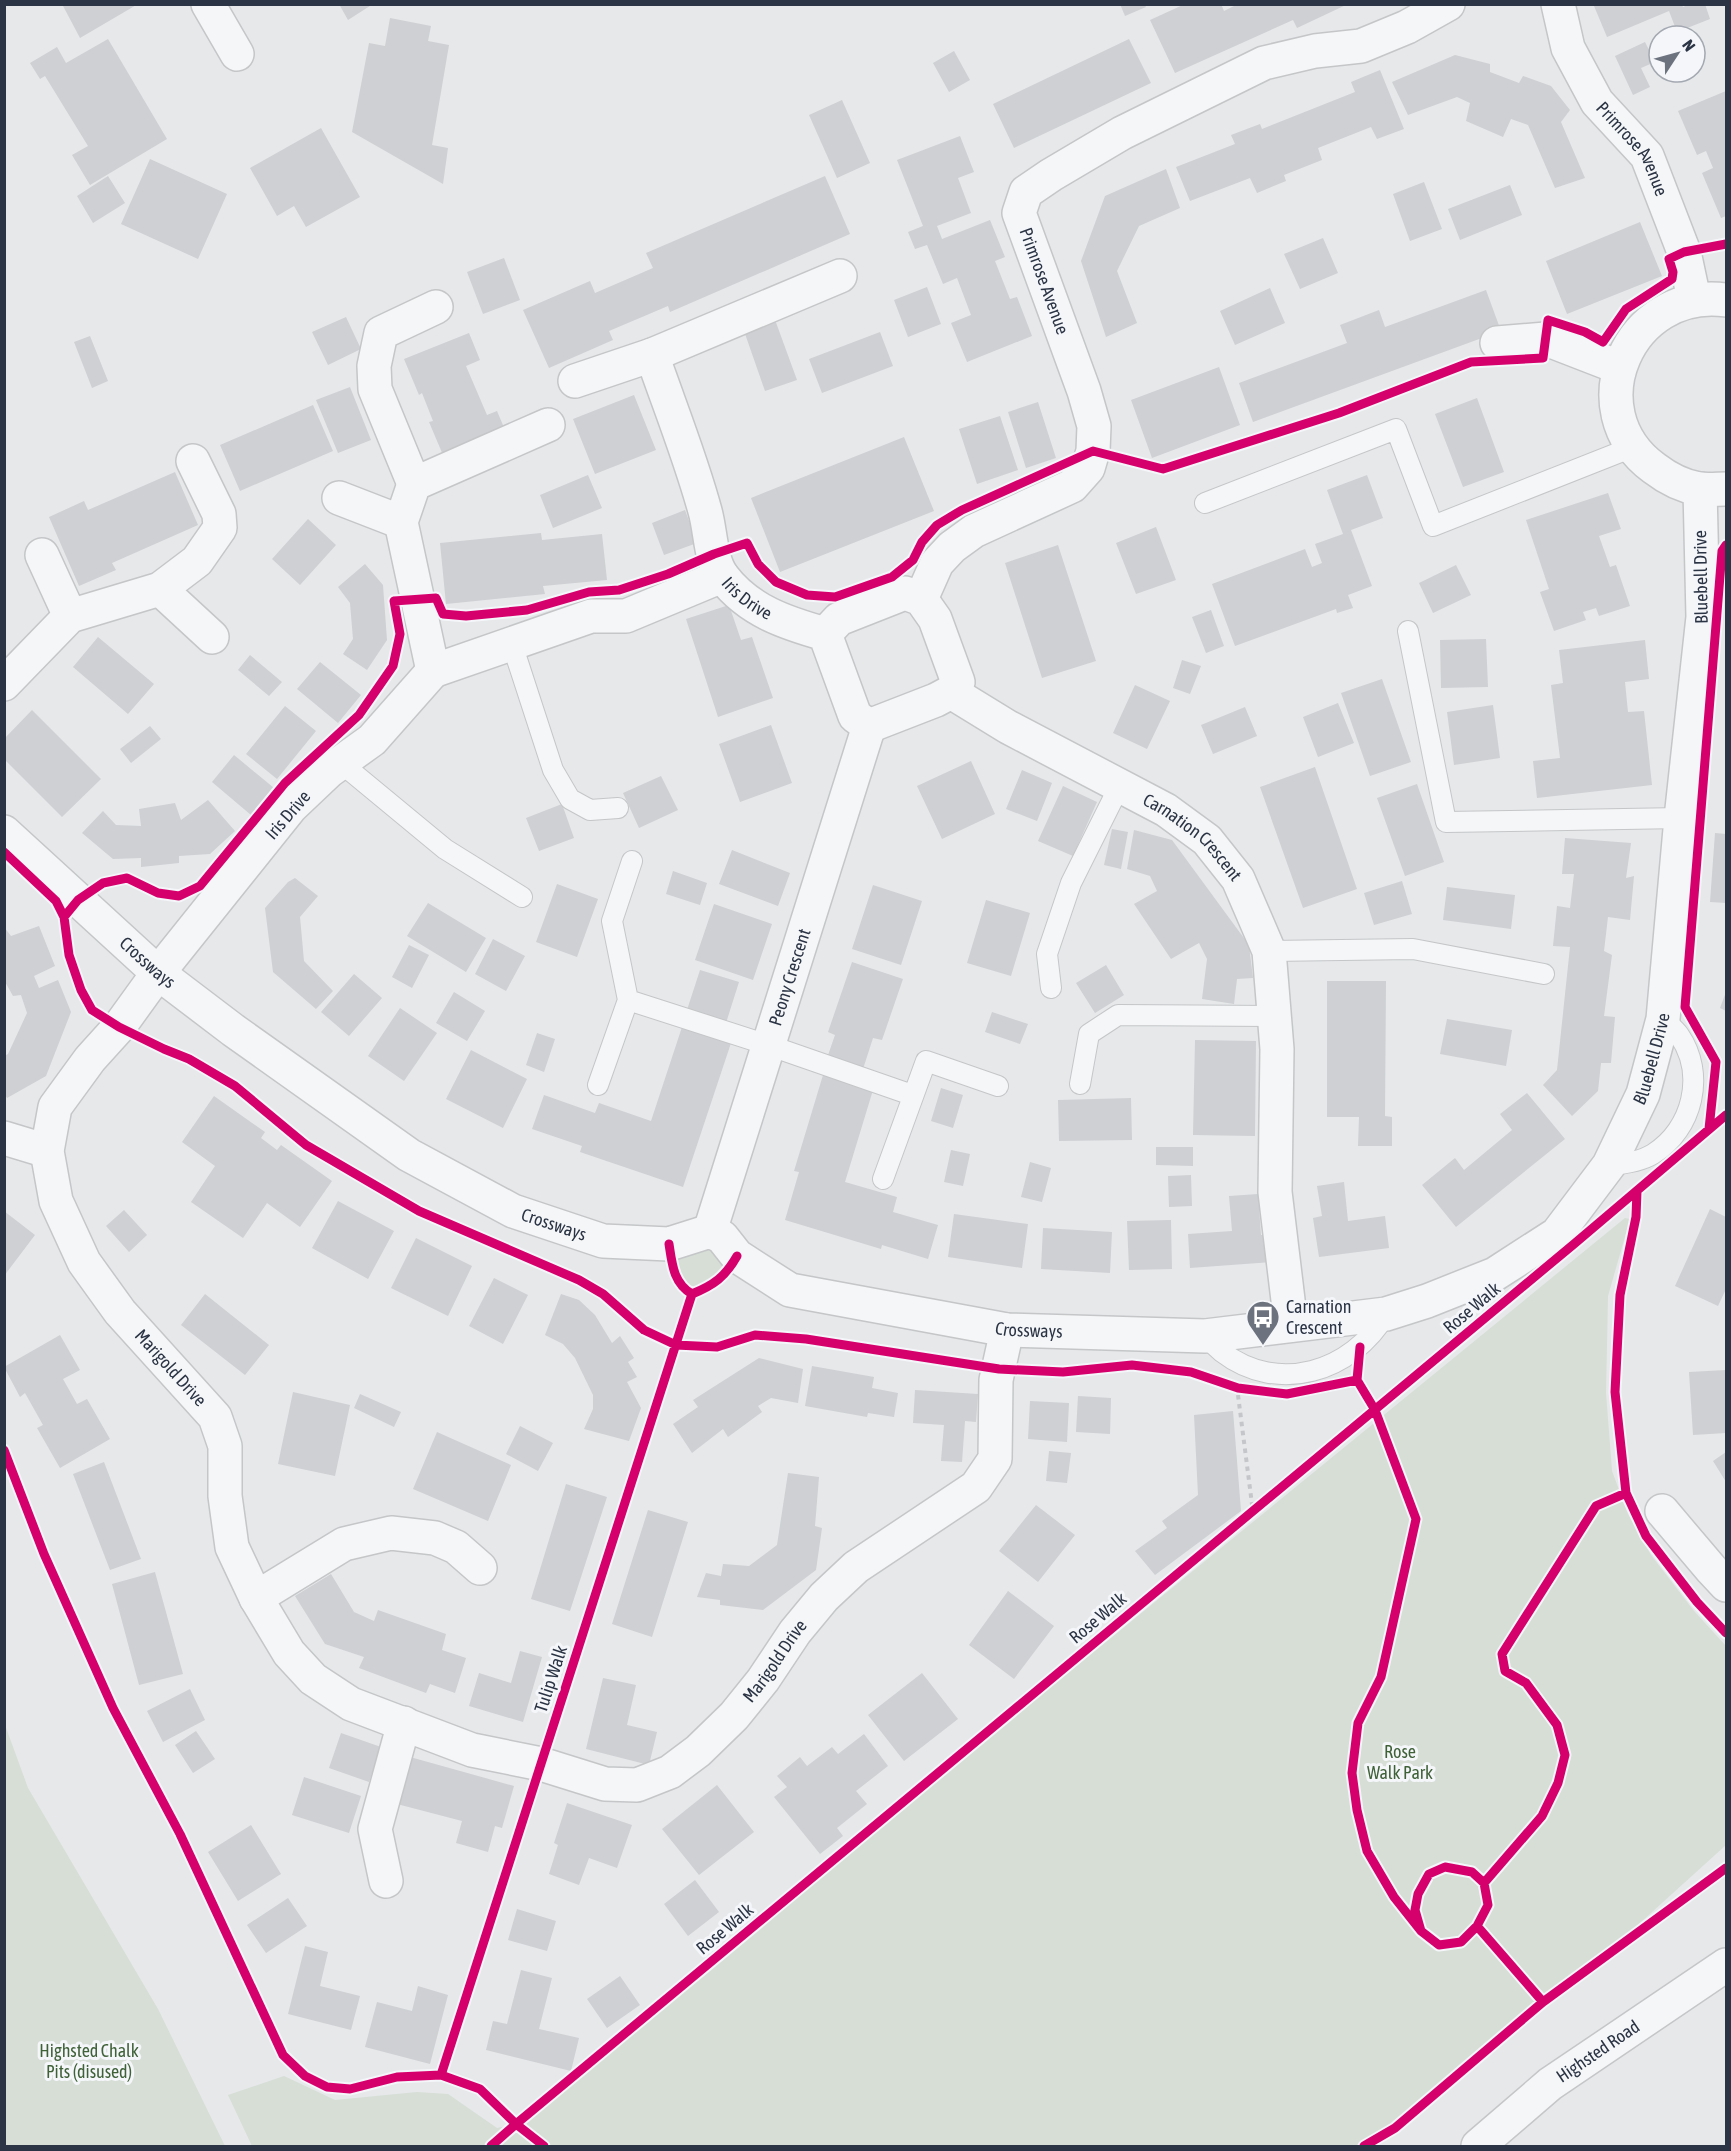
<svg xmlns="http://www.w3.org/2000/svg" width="1731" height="2151" font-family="'Asap Condensed',sans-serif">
	<rect width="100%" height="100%" fill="#e6e8ea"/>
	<path fill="#d6ded6" d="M1625 1218 1630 1219 1608 1296 1606 1393 1612 1471 1628 1514 1651 1555 1694 1611 1726 1646V1845L1588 1970 1370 2146H252L228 2095 284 2076 335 2100 417 2092 448 2094 497 2128 516 2124Z
		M710 1231 737 1256C725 1277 714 1285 692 1294 673 1283 672 1263 669 1244Z
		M5 1725 28 1788 158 2009 225 2146H5Z"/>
	<path fill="#ced0d3" d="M62 4H138L80 38Z
		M339 4H373L348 20Z
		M1120 4H1144L1146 7 1125 16Z
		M1185 4H1221L1224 11 1238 4H1348L1297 28 1293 20 1175 73 1150 20Z
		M1690 4H1705L1710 19 1677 32 1669 11 1607 37 1594 6 1682 5 1683 7Z
		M390 18 431 26 428 41 449 45 432 145 448 148 443 184 352 132 369 43 385 46Z
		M108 39 167 139 90 185 72 155 88 146 45 76 40 79 30 63 57 47 66 63Z
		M1129 39 1151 83 1014 148 993 104Z
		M1645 42 1655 62 1641 68 1650 87 1633 95 1615 56Z
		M954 51 970 80 949 92 933 63Z
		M1455 55 1490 64V72L1519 83 1523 76 1551 86 1570 110 1561 122 1585 178 1555 188 1528 125 1511 119 1503 137 1466 121 1470 103 1457 97 1408 115 1392 82Z
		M1380 70 1404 129 1377 139 1371 127 1318 148 1322 160 1284 175 1286 181 1257 193 1250 178 1190 201 1176 167 1235 144 1231 135 1260 124 1262 129 1355 92 1351 82Z
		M1726 91V216L1721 218 1702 173 1713 168 1706 151 1697 155 1678 111Z
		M842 100 870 163 837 178 809 115Z
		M321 128 360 197 306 227 294 206 277 216 250 168Z
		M960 136 974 172 958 178 971 213 937 226 942 239 990 220 1005 257 995 261 1010 299 1017 297 1032 336 967 362 951 323 971 315 957 278 943 284 927 245 915 249 908 232 923 226 897 160Z
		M150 159 227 194 198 259 121 224Z
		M1166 169 1180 208 1139 226 1117 271 1137 323 1106 337 1081 261 1105 196Z
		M108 176 125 203 93 223 77 196Z
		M825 176 850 234 670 312 668 306 609 331 613 340 549 368 523 310 590 281 595 293 653 268 646 253Z
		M1424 182 1442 229 1410 241 1393 194Z
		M1510 185 1522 215 1460 240 1448 209Z
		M1640 222 1662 276 1567 314 1546 261Z
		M1323 238 1338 273 1300 289 1284 254Z
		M504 258 520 300 483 314 467 272Z
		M927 287 941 324 908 337 894 300Z
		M1270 288 1285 323 1235 345 1220 311Z
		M1486 290 1501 331 1253 422 1239 383 1347 343 1340 325 1379 310 1385 327Z
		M346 317 361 349 328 365 312 332Z
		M774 317 797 380 765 391 743 328Z
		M880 332 893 366 822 393 809 359Z
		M469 333 480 360 466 366 487 415 497 411 505 430 443 455 429 422 433 421 422 393 419 395 404 359Z
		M90 336 108 381 92 388 74 342Z
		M1219 367 1240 425 1152 458 1131 400Z
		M350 387 371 440 338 453 316 400Z
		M634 395 656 450 595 474 573 419Z
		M1477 398 1504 472 1463 487 1435 414Z
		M1038 402 1056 458 1026 468 1008 412Z
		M313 405 333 451 240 491 220 445Z
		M1000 416 1018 470 977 484 959 429Z
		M904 437 934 511 780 572 751 498Z
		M175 472 198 525 112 563 116 570 79 586 49 517 84 501 88 510Z
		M588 475 602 508 553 528 540 495Z
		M1367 475 1383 518 1351 530 1372 586 1348 595 1353 608 1337 613 1336 609 1235 646 1212 584 1305 549 1312 567 1322 563 1315 544 1343 534 1327 490Z
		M1608 493 1621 529 1599 536 1610 567 1616 565 1630 606 1599 616 1596 608 1583 612 1586 620 1554 631 1540 592 1549 589 1526 520Z
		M685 510 697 543 664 555 652 523Z
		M308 519 336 545 300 585 272 559Z
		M1156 527 1176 580 1136 594 1116 543Z
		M541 533 542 540 602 534 607 580 543 586 545 594 446 604 440 543Z
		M1058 545 1096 661 1042 678 1005 563Z
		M365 564 383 585 387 640 367 670 343 654 353 639 350 603 338 587Z
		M1456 565 1471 595 1433 613 1419 583Z
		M729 605 741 640 752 637 773 698 718 717 686 619Z
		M1211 610 1224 646 1206 653 1192 617Z
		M98 637 154 684 128 714 73 667Z
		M1486 639 1488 687 1441 688 1440 640Z
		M1645 640 1649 679 1625 682 1628 712 1644 711 1652 785 1537 798 1533 761 1560 758 1551 685 1563 683 1559 650Z
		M250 655 282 682 269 696 238 670Z
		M1182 660 1201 666 1190 694 1173 688Z
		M320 662 361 695 338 723 297 689Z
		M1382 679 1411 762 1370 776 1341 693Z
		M1135 685 1170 701 1147 749 1113 733Z
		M1338 703 1354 743 1318 757 1303 717Z
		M1493 705 1500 758 1454 765 1447 712Z
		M285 706 316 731 277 779 246 754Z
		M1245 707 1257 736 1213 754 1201 725Z
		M32 710 101 779 62 817 5 760V738Z
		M771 725 792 783 740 802 719 744Z
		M150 726 161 739 131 763 120 749Z
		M234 755 274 788 251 815 212 782Z
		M971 761 995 814 942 839 917 786Z
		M1315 767 1357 889 1303 908 1260 787Z
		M1022 770 1052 783 1037 821 1006 809Z
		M661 776 678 810 639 828 623 793Z
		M1417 784 1444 862 1405 876 1377 798Z
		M1063 786 1097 802 1073 856 1038 841Z
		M208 800 235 831 210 854 179 856V863L141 867V858L113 859 82 833 103 811 116 825 141 826 139 809 175 803 181 820Z
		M562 804 574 838 539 851 526 818Z
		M1112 829 1128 832 1121 869 1104 865Z
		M1134 830 1172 840 1249 945 1253 978 1237 979 1234 1004 1202 999 1207 959 1199 943 1171 959 1134 904 1157 891 1150 876 1127 869Z
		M1715 833 1726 834V903L1710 902Z
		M1565 838 1631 843 1626 878 1634 876 1630 920 1608 917 1604 951 1612 955 1604 1016 1615 1017 1611 1063H1601L1598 1091 1572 1116 1543 1085 1557 1070 1570 947 1553 946 1557 906 1570 908 1574 874H1562Z
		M732 850 790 873 778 906 719 884Z
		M673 871 707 883 700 905 666 894Z
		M295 878 318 896 300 917 304 961 333 991 316 1009 273 972 265 908 288 882Z
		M1402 881 1412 914 1374 925 1364 893Z
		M557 884 598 899 577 957 536 942Z
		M873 885 922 901 901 965 852 949Z
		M1447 887 1515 895 1511 929 1443 920Z
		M986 900 1030 913 1011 976 967 963Z
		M428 903 486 938 466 972 407 936Z
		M714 904 772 924 753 980 695 960Z
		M39 926 55 966 34 976 39 988 58 980 71 1012 46 1076 7 1098 4 1093V1056L8 1054 27 1013 21 995 13 996 4 980V927L11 936Z
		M493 939 525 956 506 991 475 974Z
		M409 945 429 955 412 988 392 977Z
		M852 962 903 979 882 1040 873 1038 863 1069 827 1058 835 1035 828 1032Z
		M1106 965 1124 995 1095 1013 1076 983Z
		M700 970 739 982 726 1023 687 1010Z
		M354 974 382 998 349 1036 321 1012Z
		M1327 981H1386L1385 1116 1392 1117V1146H1358L1359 1117H1327Z
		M454 992 485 1011 467 1041 436 1023Z
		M1726 992V1011L1720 1008Z
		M400 1008 437 1033 404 1081 368 1056Z
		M992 1012 1028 1024 1020 1044 985 1032Z
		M1447 1019 1512 1030 1506 1066 1440 1054Z
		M682 1027 731 1043 683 1187 580 1152 582 1146 532 1129 544 1095 595 1113 599 1103 651 1121Z
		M537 1033 555 1039 544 1072 526 1065Z
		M1195 1040 1256 1041 1255 1136 1193 1135Z
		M471 1050 527 1079 503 1128 446 1099Z
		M823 1075 873 1090 845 1182 897 1197 893 1212 938 1225 928 1259 882 1245 881 1249 785 1220 799 1172 794 1171Z
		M941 1088 963 1095 953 1128 931 1121Z
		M1527 1093 1565 1139 1456 1227 1422 1185 1455 1158 1464 1170 1512 1130 1500 1114Z
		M214 1096 265 1132 261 1138 277 1150 281 1145 332 1181 300 1227 267 1203 243 1238 191 1202 215 1166 182 1142Z
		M1131 1098 1132 1140 1059 1141 1058 1100Z
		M1156 1147H1193V1166L1156 1165Z
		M951 1150 970 1154 963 1186 944 1182Z
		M1030 1162 1051 1168 1042 1202 1021 1197Z
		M1191 1175 1192 1206 1169 1207 1168 1176Z
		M1344 1182 1348 1221 1385 1216 1389 1248 1319 1257 1313 1218 1322 1216 1317 1186Z
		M1258 1194 1261 1235H1271L1273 1262 1190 1268 1188 1234 1232 1231 1229 1196Z
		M338 1201 394 1231 368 1279 312 1248Z
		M1710 1209 1726 1217V1289L1718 1306 1675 1286Z
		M124 1210 147 1235 129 1252 106 1226Z
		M4 1211 35 1235 4 1276Z
		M954 1214 1028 1224 1022 1268 948 1257Z
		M1171 1220 1172 1269 1129 1270 1127 1221Z
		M1043 1228 1112 1232 1110 1273 1041 1269Z
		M416 1238 472 1266 448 1316 391 1288Z
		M494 1278 528 1295 503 1344 469 1326Z
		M205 1294 269 1345 245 1375 181 1325Z
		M561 1294 579 1300 595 1315 612 1343 620 1336 634 1358 628 1362 637 1377 627 1382 641 1408 629 1441 584 1429 593 1409V1395L575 1358 563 1344 545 1335Z
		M60 1335 80 1370 63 1379 77 1404 87 1399 110 1439 60 1468 37 1428 43 1425 25 1393 20 1397 4 1367Z
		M759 1358 803 1369 798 1403 771 1398 758 1406 762 1412 728 1437 723 1429 692 1453 673 1424 698 1407 693 1400Z
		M812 1366 874 1377 872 1388 898 1393 894 1417 868 1413 867 1417 805 1406Z
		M1726 1370V1433L1693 1435 1689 1372Z
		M915 1390 978 1394 976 1422 965 1421 962 1462 941 1461 944 1425 913 1423Z
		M293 1392 350 1405 335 1476 278 1464Z
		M360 1394 401 1412 394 1427 354 1408Z
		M1078 1396 1111 1398 1110 1434 1076 1432Z
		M1030 1401 1069 1403 1067 1442 1028 1439Z
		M1233 1411 1241 1511 1155 1575 1135 1551 1167 1528 1162 1521 1198 1495 1194 1415Z
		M520 1426 553 1443 538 1471 506 1454Z
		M437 1432 511 1465 488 1521 413 1489Z
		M1049 1451 1071 1453 1067 1483 1046 1481Z
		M1726 1452V1482L1713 1461Z
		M104 1462 141 1559 110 1570 73 1474Z
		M788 1473 819 1477 815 1526 822 1528 816 1570 763 1610 720 1605V1600L697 1597 706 1573 721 1576 723 1564 749 1566 777 1545Z
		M566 1484 607 1497 570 1611 531 1599Z
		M1036 1505 1075 1535 1038 1582 999 1551Z
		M648 1510 688 1522 652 1637 612 1624Z
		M155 1572 183 1674 139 1685 112 1584Z
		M331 1574 354 1612 374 1621 378 1610 446 1634 442 1650 466 1658 455 1693 430 1684 426 1693 359 1668 364 1657 325 1644 295 1596Z
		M1008 1591 1054 1626 1014 1679 969 1645Z
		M520 1651 542 1657 523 1722 469 1706 479 1673 511 1683Z
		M922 1673 958 1719 904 1761 868 1715Z
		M603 1678 636 1685 627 1725 657 1732 649 1765 586 1749Z
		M190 1689 205 1720 163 1742 147 1711Z
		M196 1731 215 1759 193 1773 175 1745Z
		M341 1733 381 1747 369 1782 329 1768Z
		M864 1734 888 1766 856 1791 867 1804 837 1828 843 1836 820 1854 774 1797 787 1787 777 1776 800 1757 807 1766 832 1747 838 1754Z
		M410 1757 514 1786 502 1828 495 1826 488 1852 456 1843 462 1821 397 1804Z
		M304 1777 361 1796 349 1833 292 1815Z
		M717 1785 754 1832 699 1875 662 1829Z
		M567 1803 632 1825 617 1868 589 1858 579 1885 549 1874 558 1845 554 1843Z
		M251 1825 281 1874 238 1901 208 1852Z
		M695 1880 719 1912 688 1936 664 1904Z
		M288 1898 307 1926 266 1953 247 1925Z
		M517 1909 556 1921 547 1951 508 1940Z
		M305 1946 328 1952 320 1986 360 1996 351 2030 288 2014Z
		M521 1970 552 1978 539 2029 579 2038 571 2071 486 2050 493 2021 507 2024Z
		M620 1976 640 2005 607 2028 587 1999Z
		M418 1986 448 1995 430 2064 365 2047 377 2002 412 2011Z"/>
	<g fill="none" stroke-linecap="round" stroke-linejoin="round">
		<defs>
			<path id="lane" d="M1205 503 1396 429 1433 526 1633 447
				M1408 631 1446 822 1681 818
				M512 644 553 770 570 799 590 810 618 808
				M341 763 445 849 522 897
				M1269 951 1413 949 1544 974
				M1051 988 1047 954 1071 883 1119 787
				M628 1000 768 1045 912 1095
				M1080 1084 1089 1034 1118 1015 1275 1016
				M598 1085 628 1000 612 921 632 861
				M1609 1165C1624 1164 1640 1162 1653 1154 1693 1129 1706 1074 1679 1035 1675 1029 1668 1024 1663 1019
				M883 1179 926 1061 998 1086
				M1205 1336C1210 1341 1216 1347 1222 1352 1278 1395 1352 1372 1386 1314"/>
			<g id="street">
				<path d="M208 4 237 54"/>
				<path id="s1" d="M1558 4 1568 48 1597 102 1647 156 1684 252 1694 299"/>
				<path id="s2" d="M840 276 652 355C670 407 691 459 705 511 711 532 710 560 723 577 749 611 786 623 825 634L855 716 869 726"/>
				<path d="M1726 300C1629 287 1575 410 1654 468 1667 478 1682 486 1699 489 1708 490 1718 489 1726 489"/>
				<path d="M1497 343 1546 339 1608 363 1619 369"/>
				<path d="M575 381 652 355"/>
				<path d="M414 484 375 389 374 366 381 333 436 307"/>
				<path d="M339 498 401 522"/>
				<path d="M42 555 70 616"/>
				<path d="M160 589 212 637"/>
				<path d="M921 599 937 563 952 547 974 531 1072 486 1088 468 1093 451 1094 426 1084 391 1019 213 1026 192 1051 175 1122 133 1264 63 1315 51 1361 46 1407 27 1448 4"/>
				<path d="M825 634 839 619 905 593 921 599 935 619 958 682 951 692"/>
				<path id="s3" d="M433 671 372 740 329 771 291 807 158 973 119 1027 90 1059 55 1107 47 1151 56 1201 84 1262 120 1312 215 1417 225 1446V1496L232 1547 256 1598 289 1653 313 1679 351 1704 472 1750 541 1764 605 1784 637 1785 670 1772 698 1751 734 1716 763 1680 795 1632 824 1597 856 1567 976 1487 995 1459 996 1380 1007 1330"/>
				<path d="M433 671 401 522 414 484 548 425"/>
				<path d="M433 671 591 616H626L722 576"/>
				<path d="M4 684 70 616 160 589 197 561 220 528 219 514 193 461"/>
				<path id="s4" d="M869 726 936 700 951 692 1008 727 1166 810 1207 840 1238 879 1269 951 1277 1049 1275 1192 1291 1325"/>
				<path id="s5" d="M4 832 158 973 233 1030 409 1155 513 1211 603 1241 669 1244 710 1231 722 1237 737 1256 790 1290 1007 1330 1205 1336 1386 1314 1427 1301 1495 1274 1557 1234 1609 1165 1643 1094 1663 1019 1681 818 1703 617 1700 489"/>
				<path d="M4 1138 47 1151"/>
				<path id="s6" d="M710 1231 869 726"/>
				<path d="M1662 1511 1712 1570 1726 1585"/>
				<path d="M256 1598 344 1544 391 1533 435 1538 456 1547 480 1568"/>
				<path d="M386 1881 375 1829 404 1723"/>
				<path id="s7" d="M1478 2146 1550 2084 1726 1965"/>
			</g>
		</defs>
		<use href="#lane" stroke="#c4c6c8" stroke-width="22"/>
		<use href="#street" stroke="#c4c6c8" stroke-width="36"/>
		<path stroke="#c5c6ca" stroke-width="4" stroke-dasharray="4.5 4.5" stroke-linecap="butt" d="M1238 1395 1253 1512"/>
		<use href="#lane" stroke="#f5f6f7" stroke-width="20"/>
		<use href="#street" stroke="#f5f6f7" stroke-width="33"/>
		<defs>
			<path id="cycleway" d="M4 852 56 901 64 917 69 955 81 990 92 1010 119 1027 164 1049 189 1059 235 1086 306 1145 419 1211 579 1280 603 1294 644 1330 676 1345 717 1347 755 1335 806 1339 999 1369 1063 1372 1132 1365 1191 1372 1238 1388 1287 1394 1357 1380
				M64 917 78 900 103 883 127 878 158 893 179 896 200 886 285 783 359 715 393 666 400 634 394 601 436 598 443 614 466 616 527 610 589 592 619 590 668 574 714 554 747 543 758 564 776 582 807 595 835 597 892 577 913 560 922 542 937 525 962 510 1093 451 1163 469 1339 413 1471 362 1543 358 1548 320 1585 332 1603 342 1626 309 1672 279 1673 272 1669 259 1684 252 1726 244
				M1709 1129 1716 1062 1685 1007 1722 551 1726 545
				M1637 1191 1636 1217 1620 1295 1615 1392 1626 1493 1646 1536 1697 1602 1726 1633
				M669 1244C672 1263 673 1283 692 1294 714 1285 725 1277 737 1256
				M1360 1347 1357 1380 1375 1410 1416 1519 1381 1677 1358 1723 1352 1773 1357 1810 1367 1851 1394 1897 1421 1931 1439 1945 1461 1942 1477 1926 1488 1905 1484 1883 1472 1872 1445 1867 1429 1874 1418 1894 1415 1910 1421 1931
				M4 1450 44 1554 113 1708 180 1834 283 2055 305 2076 327 2087 350 2089 397 2077 441 2075 480 2089 516 2124 544 2146
				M1484 1883 1542 1816 1558 1783 1565 1755 1557 1725 1526 1683 1505 1671 1502 1654 1596 1506 1626 1493
				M1477 1926 1543 2002
				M441 2075 692 1294
				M491 2146 516 2124 1574 1244 1726 1115
				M1364 2146 1395 2128 1543 2002 1726 1868"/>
		</defs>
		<use href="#cycleway" stroke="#f4f6f9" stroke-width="13"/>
		<use href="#cycleway" stroke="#d6006c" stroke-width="9"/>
	</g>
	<defs>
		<symbol id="bus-pin" viewBox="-11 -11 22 30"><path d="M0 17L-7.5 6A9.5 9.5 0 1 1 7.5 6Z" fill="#6c737f" stroke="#f4f6f9"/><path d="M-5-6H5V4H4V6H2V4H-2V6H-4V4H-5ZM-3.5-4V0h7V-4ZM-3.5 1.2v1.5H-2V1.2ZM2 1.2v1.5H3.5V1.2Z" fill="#fff"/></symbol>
	</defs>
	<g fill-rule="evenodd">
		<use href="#bus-pin" x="1244" y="1298" width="38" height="52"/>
	</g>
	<g text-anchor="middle" stroke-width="6" stroke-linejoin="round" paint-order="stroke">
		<g font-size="18" fill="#2b3445" stroke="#f4f6f9">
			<text dy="6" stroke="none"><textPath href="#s1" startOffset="166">Primrose Avenue</textPath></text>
			<text transform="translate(1044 281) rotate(70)" y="6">Primrose Avenue</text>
			<text transform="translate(1701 577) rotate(-91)" y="6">Bluebell Drive</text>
			<text dy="6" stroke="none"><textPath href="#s2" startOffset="470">Iris Drive</textPath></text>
			<text transform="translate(288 815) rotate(-49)" y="6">Iris Drive</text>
			<text dy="6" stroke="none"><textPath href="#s4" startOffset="372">Carnation Crescent</textPath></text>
			<text dy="6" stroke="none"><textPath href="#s5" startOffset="194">Crossways</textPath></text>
			<text dy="6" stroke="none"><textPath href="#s6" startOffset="266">Peony Crescent</textPath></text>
			<text dy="6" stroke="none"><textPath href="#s5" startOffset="1934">Bluebell Drive</textPath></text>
			<text dy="6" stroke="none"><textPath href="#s5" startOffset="680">Crossways</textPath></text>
			<text transform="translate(1472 1308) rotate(-40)" y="6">Rose Walk</text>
			<text dy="6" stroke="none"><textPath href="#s5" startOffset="1184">Crossways</textPath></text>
			<text dy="6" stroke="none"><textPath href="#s3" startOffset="879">Marigold Drive</textPath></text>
			<text transform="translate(1098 1618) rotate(-40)" y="6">Rose Walk</text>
			<text dy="6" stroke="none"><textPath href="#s3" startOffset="1767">Marigold Drive</textPath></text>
			<text transform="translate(551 1679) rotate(-72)" y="6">Tulip Walk</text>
			<text transform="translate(725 1929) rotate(-40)" y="6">Rose Walk</text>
			<text dy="6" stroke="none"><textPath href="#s7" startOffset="153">Highsted Road</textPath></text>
		</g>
		<g font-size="18" fill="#2b3445" stroke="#f4f6f9" text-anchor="start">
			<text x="1286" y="1313">Carnation<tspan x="1286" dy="21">Crescent</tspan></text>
		</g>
		<g font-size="18" fill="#3f6138" stroke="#f4f6f9">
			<text x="1400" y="1758">Rose<tspan x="1400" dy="21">Walk Park</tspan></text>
			<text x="89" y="2057">Highsted Chalk<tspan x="89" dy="21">Pits (disused)</tspan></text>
		</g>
	</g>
	<rect width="1731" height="2151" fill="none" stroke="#2b3445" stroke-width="12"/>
	<g transform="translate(1677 54) rotate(54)"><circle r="28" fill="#f4f6f9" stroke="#a4a8b1" stroke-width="1.5"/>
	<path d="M0-4.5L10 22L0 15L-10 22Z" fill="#6c737f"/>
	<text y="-9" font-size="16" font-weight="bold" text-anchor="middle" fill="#2b3445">N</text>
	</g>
</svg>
